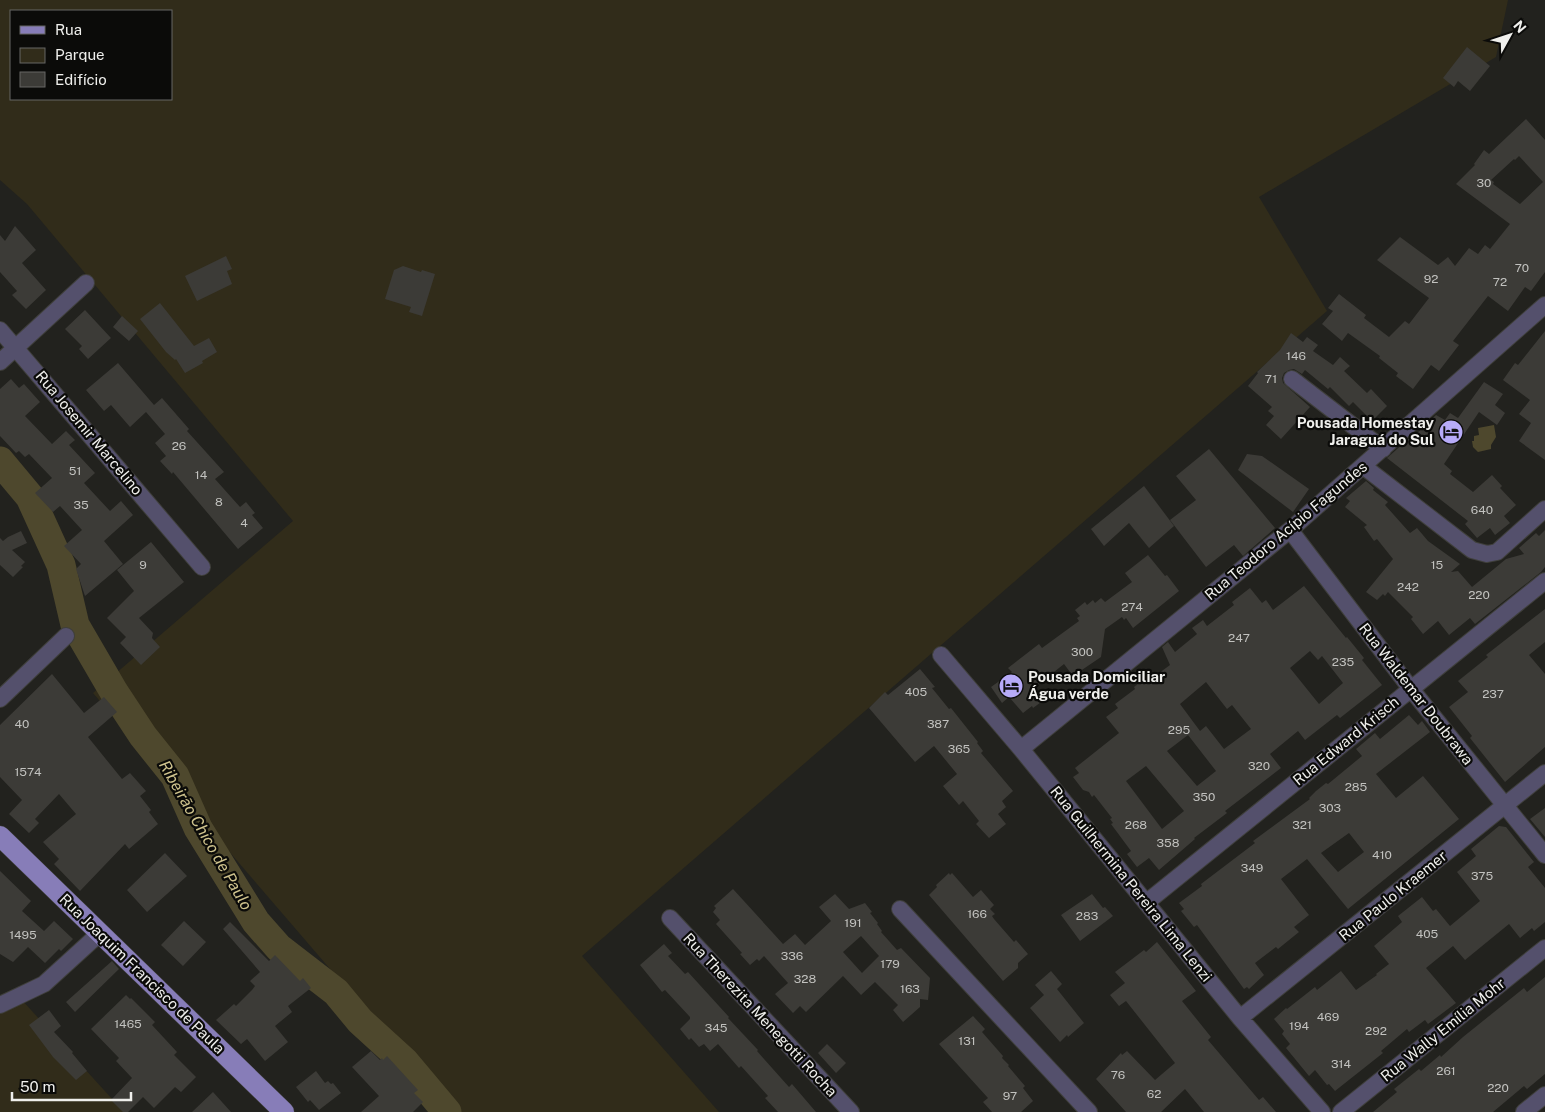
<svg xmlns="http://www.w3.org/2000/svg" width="1545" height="1112" font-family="'Public Sans',sans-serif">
	<rect width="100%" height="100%" fill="#22221e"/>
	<path fill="#312c1a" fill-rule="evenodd" d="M0 0H1508L1496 57 1259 197 1327 311 582 956 719 1112H453L93 693 293 521 27 204 0 180ZM11 11H171V99H11Z
		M21 999 124 1112H0V1007Z"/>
	<path fill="#4e482d" d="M1494 425 1496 437 1491 445V449L1478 452 1473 447 1472 441H1474V436L1479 435 1478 428Z"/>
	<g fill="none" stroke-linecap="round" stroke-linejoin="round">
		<path stroke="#4e482d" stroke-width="29" d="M0 461 30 497 61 565 75 625 114 692 143 736 175 776 198 828 256 922 279 948 336 992 360 1021 405 1062 447 1112"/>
	</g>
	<path fill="#3c3b37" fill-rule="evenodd" d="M1467 47 1490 66 1470 91 1458 81 1454 87 1443 78Z
		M1526 119 1545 140V272L1531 291 1525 287 1508 311 1488 296 1453 341 1459 345 1439 371 1431 365 1413 389 1396 376 1398 373 1379 358 1380 356 1348 333 1342 341 1322 324 1333 311 1328 308 1339 294 1366 315 1364 318 1389 337 1405 321 1409 324 1429 298 1377 260 1400 237 1438 265 1448 257 1455 266 1469 248 1478 254 1485 245 1490 249 1510 224 1456 184 1475 165 1474 164 1484 150 1489 154ZM1519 156 1543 182 1520 204 1493 184 1494 182 1491 180 1514 159 1515 160Z
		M15 226 36 250 22 263 46 290 26 309 12 295 17 291 0 272V235L5 241Z
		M226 256 232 269 227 271 232 284 197 301 185 276Z
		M403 266 421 272 422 270 435 274 422 316 409 312 411 307 385 299 394 270Z
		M160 303 194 346 209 338 217 352 202 361 203 363 185 373 176 359 175 360 166 352 140 319Z
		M85 310 111 338 88 359 79 349 82 346 65 329Z
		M122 316 138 331 129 341 113 327Z
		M1545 331V460L1519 441 1531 423 1519 414 1530 400 1503 380 1515 363 1518 365Z
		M1291 333 1303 342 1307 337 1318 345 1313 351 1333 365 1340 357 1350 366 1344 371 1367 393 1371 389 1387 406 1372 421 1353 402 1349 406 1330 387 1328 389 1305 370 1302 374 1294 369 1289 370 1284 373 1282 378 1283 383 1310 407 1281 439 1266 425 1274 416 1268 411 1272 407 1248 386 1258 373 1257 372 1280 350Z
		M118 363 154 405 162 398 189 429 187 431 224 472 215 479 240 507 246 502 255 513 252 515 263 528 238 549 173 472 172 474 160 461 166 456 155 443 165 434 146 412 130 427 111 405 104 411 86 390Z
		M11 379 19 388 24 384 40 402 25 416 52 444 66 431 75 440 69 445 95 473 84 483 110 511 121 501 133 515 104 541 123 564 85 596 76 569 81 564 64 546 82 530 60 506 53 512 35 493 52 478 29 454 25 457 19 451 16 453 0 436V389Z
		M1484 382 1503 394 1495 405 1505 413 1497 425 1479 412 1444 464 1452 471 1450 474 1473 492 1492 475 1502 486 1500 488 1516 505 1504 516 1510 523 1495 535 1490 528 1477 538 1465 524 1468 521 1387 458 1414 434 1415 435 1436 415 1445 420 1450 413 1458 418Z
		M1209 449 1275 528 1243 556 1234 545 1206 567 1170 520 1196 500 1176 476Z
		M1247 454 1262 456 1309 489 1293 512 1238 470Z
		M1366 481 1374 488 1373 490 1388 502 1385 505 1410 533 1417 528 1428 541 1460 564 1451 572 1458 571 1472 587 1506 559 1524 554 1519 548 1536 533 1539 536 1545 530V567L1541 572 1475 624 1470 618 1449 635 1438 621 1423 634 1411 619 1413 617 1388 592 1385 596 1383 594 1377 600 1366 592 1393 559 1377 539 1374 541 1364 527 1367 525 1345 507 1350 501 1346 498Z
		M1144 486 1174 526 1149 548 1129 523 1104 546 1091 529Z
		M21 531 27 543 12 550 25 562 21 566 23 567 13 577 0 565V538L3 541 8 537Z
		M151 542 184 582 139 618 153 633 152 638 160 647 141 665 120 643 126 637 107 618 134 591 117 570Z
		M1148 555 1165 576 1167 575 1179 591 1133 628 1126 618 1124 620 1122 617 1105 629 1101 657 1073 676 1064 664 1034 688 1044 700 1033 708 1032 706 1023 713 1009 697 1002 703 991 687 1012 672 1008 668 1039 644 1042 648 1079 621 1077 618 1080 616 1075 610 1085 602 1087 605 1093 600 1095 603 1101 598 1105 602 1132 582 1125 573Z
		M1304 586 1346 638 1347 637 1364 658 1362 660 1382 685 1340 718 1337 715 1305 740 1298 731 1270 754 1281 768 1225 811 1227 813 1194 838 1195 839 1159 870 1149 858 1137 867 1127 854 1131 851 1111 824 1113 823 1110 819 1112 818 1094 795 1092 797 1089 792 1083 790 1073 777 1079 773 1075 768 1119 733 1106 717 1118 708 1115 704 1135 689 1134 687 1148 676 1151 679 1170 665 1162 647 1168 642 1175 652 1197 634 1192 628 1203 620 1207 626 1234 605 1232 602 1250 588 1262 603 1266 600 1273 610ZM1310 651 1318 660 1322 656 1343 683 1319 704 1290 668ZM1206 682 1227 709 1232 705 1251 729 1224 749 1206 726 1200 731 1180 704ZM1188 735 1216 771 1197 786 1167 751ZM1146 766 1184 811 1162 829 1126 781Z
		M1545 609V642L1529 655 1545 674V747L1505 782 1470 738 1472 736 1449 707 1468 692 1458 681 1488 657 1486 655Z
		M920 669 935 687 932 688 949 709 951 708 978 742 977 743 983 751 981 753 1013 791 1002 801 1006 807 998 814 1006 824 989 838 976 824 979 821 963 801 959 805 943 786 957 774 934 746 915 762 869 708 885 692 888 695Z
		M52 674 84 713 104 697 117 712 88 737 122 779 130 773 146 791 140 796 151 810 149 812 158 824 129 849 125 844 80 891 54 864 59 859 43 842 76 814 59 794 35 819 39 823 29 833 9 814 22 800 0 777V725Z
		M1409 715 1418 725 1422 721 1430 732 1376 774 1396 798 1423 776 1459 819 1348 909 1307 859 1281 879 1309 915 1294 927 1299 932 1278 949 1276 947 1255 963 1264 975 1249 989 1247 987 1244 989 1197 925 1194 927 1181 911 1184 909 1179 903 1202 886 1201 884 1255 843 1253 841 1310 799 1309 798 1316 791 1326 783 1328 784 1362 756 1356 749 1375 733 1380 739ZM1349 833 1364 852 1338 872 1321 853Z
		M1545 808V837L1530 819Z
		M1499 826 1506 827 1534 862 1528 867 1545 888V922L1534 931 1532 928 1520 938 1509 924 1465 960 1453 946 1426 968 1456 1003 1428 1024 1425 1020 1409 1032 1407 1029 1381 1051 1383 1053 1335 1091 1329 1084 1327 1085 1315 1070 1309 1076 1286 1048 1290 1044 1282 1034 1284 1031 1274 1019 1286 1008 1287 1009 1315 987 1317 990 1341 971 1356 990 1377 975 1376 974 1389 964 1374 946 1402 922 1398 916 1422 897 1433 911 1436 909 1450 926 1480 901 1457 872 1476 856 1471 849Z
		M165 853 187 876 147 912 127 890Z
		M0 871 31 901 22 911 44 931 54 921 73 939 61 951 59 949 45 963 28 947 13 962 0 954Z
		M949 873 950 875 952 873 973 897 981 890 994 905 990 909 995 914 992 916 994 919 1014 942 1016 940 1028 954 1018 963V968L1003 981 929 895 937 887 936 885Z
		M733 889 783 944 795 934 805 945 831 921 819 907 835 894 849 909 865 903 872 912 870 913 878 923 877 924 882 931 881 932 897 950 901 948 930 978 928 1000 920 999V1007L903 1022 893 1010 898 1005 875 982 861 995 843 976 806 1012 800 1006 793 1013 775 994 788 983 764 956 759 961 757 959 750 965 740 954 742 953 716 924 720 920 713 912 716 908 714 906ZM861 936 879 956 862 973 843 952Z
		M1092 894 1103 908 1105 907 1113 916 1080 941 1061 915Z
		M184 921 206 942 183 966 161 945Z
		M230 922 269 961 275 955 300 981 303 978 311 988 288 1006 292 1012 275 1026 288 1042 265 1061 247 1039 241 1044 216 1020 234 1004 236 1006 252 990 255 986 250 981 260 972 223 929Z
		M1157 942 1196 991 1182 1001 1211 1037 1208 1040 1259 1100 1263 1097 1276 1112H1204L1185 1089 1161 1112H1126L1096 1079 1121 1053 1122 1055 1127 1051 1155 1080 1175 1063 1126 1001 1119 1006 1110 995 1125 983 1115 972 1144 950 1146 952Z
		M664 944 672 953 668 956 685 974 688 972 729 1017 728 1018 758 1050 757 1051 789 1087 792 1084 816 1112H778L765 1098 768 1096 741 1066 739 1068 718 1044 710 1051 704 1044 699 1047 691 1038 689 1040 680 1029 690 1019V1017L665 990 662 992 640 965Z
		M112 961 119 969 75 1012 66 1002Z
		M1051 971 1062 984 1057 989 1084 1023 1068 1037 1067 1035 1060 1042 1030 1008 1044 995 1035 985Z
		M1545 977V1074L1527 1089 1524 1086 1493 1112H1373L1397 1092 1394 1089 1419 1069 1421 1071 1440 1055 1441 1057 1463 1037 1524 988 1527 992Z
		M126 995 130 999 131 998 155 1022 152 1025 177 1052 174 1055 196 1077 181 1092 175 1087 154 1108 143 1097 128 1112H123L111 1100 132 1078 116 1061 119 1058 91 1029Z
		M49 1010 61 1026 54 1032 73 1052 72 1053 87 1071 76 1080 53 1057 29 1025Z
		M973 1016 985 1029 982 1032 1003 1056 1002 1058 1009 1065 1008 1066 1025 1086 1023 1088 1033 1101 1021 1112H992L983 1102 988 1098 939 1044Z
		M827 1044 846 1063 836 1073 818 1053Z
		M371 1051 380 1060 382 1058 383 1060 387 1056 418 1090 414 1093 423 1102 413 1112H361L379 1096 352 1067Z
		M316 1071 325 1083 328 1081 331 1084 333 1083 341 1093 319 1110 310 1100 308 1102 296 1087Z
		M213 1092 231 1112H192Z"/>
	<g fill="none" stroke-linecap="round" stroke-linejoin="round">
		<defs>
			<path id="minor" d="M0 330 202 567
				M0 362 86 283
				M1292 379 1383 449
				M1363 466 1472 550 1487 554 1497 552 1545 509
				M1290 530 1411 689 1545 855
				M941 655 1021 749 1240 1018 1322 1112
				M0 699 66 636
				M1021 749 1290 530 1545 305
				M1147 902 1545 581
				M900 909 1089 1112
				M670 918 851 1112
				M0 1005 44 984 100 933
				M1240 1018 1545 773
				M1341 1112 1545 948
				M1524 1112 1545 1095"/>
			<path id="major" d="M0 836 284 1112"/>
		</defs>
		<use href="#minor" stroke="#3f3f3b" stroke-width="18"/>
		<use href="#major" stroke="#3f3f3b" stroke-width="21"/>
		<use href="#minor" stroke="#54506c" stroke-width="16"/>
		<use href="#major" stroke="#877db8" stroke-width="20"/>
	</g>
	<defs>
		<symbol id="hotel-disc" viewBox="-11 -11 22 22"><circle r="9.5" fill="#b7abf8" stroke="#0b0b09"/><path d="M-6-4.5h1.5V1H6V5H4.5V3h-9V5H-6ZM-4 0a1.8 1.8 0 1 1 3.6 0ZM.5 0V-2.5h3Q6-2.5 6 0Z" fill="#111"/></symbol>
	</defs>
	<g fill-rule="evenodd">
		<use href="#hotel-disc" x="1437" y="418" width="28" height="28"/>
		<use href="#hotel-disc" x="997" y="672" width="28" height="28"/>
	</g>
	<g text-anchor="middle" stroke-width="4.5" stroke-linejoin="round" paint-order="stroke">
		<g font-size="12" fill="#c2c2bf">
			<text x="1484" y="187">30</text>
			<text x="1522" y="272">70</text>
			<text x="1431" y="283">92</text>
			<text x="1500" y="286">72</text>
			<text x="1296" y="360">146</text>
			<text x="1271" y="383">71</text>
			<text x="179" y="450">26</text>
			<text x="75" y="475">51</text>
			<text x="201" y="479">14</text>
			<text x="219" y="506">8</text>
			<text x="81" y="509">35</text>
			<text x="1482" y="514">640</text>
			<text x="244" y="527">4</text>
			<text x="143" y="569">9</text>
			<text x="1437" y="569">15</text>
			<text x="1408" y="591">242</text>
			<text x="1479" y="599">220</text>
			<text x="1132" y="611">274</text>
			<text x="1239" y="642">247</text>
			<text x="1082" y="656">300</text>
			<text x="1343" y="666">235</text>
			<text x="916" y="696">405</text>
			<text x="1493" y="698">237</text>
			<text x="22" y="728">40</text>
			<text x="938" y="728">387</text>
			<text x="1179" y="734">295</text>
			<text x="959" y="753">365</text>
			<text x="1259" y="770">320</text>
			<text x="28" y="776">1574</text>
			<text x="1356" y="791">285</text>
			<text x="1204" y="801">350</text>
			<text x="1330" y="812">303</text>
			<text x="1136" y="829">268</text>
			<text x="1302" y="829">321</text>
			<text x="1168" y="847">358</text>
			<text x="1382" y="859">410</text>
			<text x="1252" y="872">349</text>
			<text x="1482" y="880">375</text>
			<text x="977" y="918">166</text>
			<text x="1087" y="920">283</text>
			<text x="853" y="927">191</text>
			<text x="1427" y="938">405</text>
			<text x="23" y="939">1495</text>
			<text x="792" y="960">336</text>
			<text x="890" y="968">179</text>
			<text x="805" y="983">328</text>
			<text x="910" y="993">163</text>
			<text x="1328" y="1021">469</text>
			<text x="128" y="1028">1465</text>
			<text x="1299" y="1030">194</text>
			<text x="716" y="1032">345</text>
			<text x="1376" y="1035">292</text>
			<text x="967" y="1045">131</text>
			<text x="1341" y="1068">314</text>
			<text x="1446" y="1075">261</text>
			<text x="1118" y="1079">76</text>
			<text x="1498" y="1092">220</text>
			<text x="1154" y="1098">62</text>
			<text x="1010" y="1100">97</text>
		</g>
		<g font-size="15" font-weight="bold" fill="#efefec" stroke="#0b0b09" text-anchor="end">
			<text x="1434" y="428">Pousada Homestay<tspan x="1434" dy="17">Jaraguá do Sul</tspan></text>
			<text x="1028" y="682" text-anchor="start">Pousada Domiciliar<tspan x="1028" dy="17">Água verde</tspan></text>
		</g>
		<g font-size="15" fill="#efefec" stroke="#0b0b09">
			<text transform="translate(89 433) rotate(50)" y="5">Rua Josemir Marcelino</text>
			<text transform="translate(1286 531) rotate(-40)" y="5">Rua Teodoro Acípio Fagundes</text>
			<text transform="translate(1416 694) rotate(52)" y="5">Rua Waldemar Doubrawa</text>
			<text transform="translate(1346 741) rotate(-39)" y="5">Rua Edward Krisch</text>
			<text transform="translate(1131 884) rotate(51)" y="5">Rua Guilhermina Pereira Lima Lenzi</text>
			<text transform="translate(1393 896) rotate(-39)" y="5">Rua Paulo Kraemer</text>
			<text transform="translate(142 974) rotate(44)" y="5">Rua Joaquim Francisco de Paula</text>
			<text transform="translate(760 1015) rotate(47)" y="5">Rua Therezita Menegotti Rocha</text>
			<text transform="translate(1443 1030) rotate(-39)" y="5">Rua Wally Emília Mohr</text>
		</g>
		<g font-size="16" font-style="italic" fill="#d0c48e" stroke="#0b0b09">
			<text transform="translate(206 835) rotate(60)" y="6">Ribeirão Chico de Paulo</text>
		</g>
	</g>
	<rect x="10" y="10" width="162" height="90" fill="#0b0b09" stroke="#666664"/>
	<rect x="20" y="26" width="25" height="8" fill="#877db8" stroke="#666664"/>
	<text x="55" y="35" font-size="15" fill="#efefec">Rua</text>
	<rect x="20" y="48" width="25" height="15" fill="#312c1a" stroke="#666664"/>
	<text x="55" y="60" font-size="15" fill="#efefec">Parque</text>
	<rect x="20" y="72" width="25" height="15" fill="#3c3b37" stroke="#666664"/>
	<text x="55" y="85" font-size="15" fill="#efefec">Edifício</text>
	<g transform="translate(1510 35) rotate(50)" stroke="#0b0b09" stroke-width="4" paint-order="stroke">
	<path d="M0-4L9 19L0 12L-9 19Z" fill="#efefec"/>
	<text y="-8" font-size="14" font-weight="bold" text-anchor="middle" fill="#efefec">N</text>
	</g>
	<path d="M12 1092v8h119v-8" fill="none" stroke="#efefec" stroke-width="2.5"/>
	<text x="20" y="1092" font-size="15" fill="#efefec" stroke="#0b0b09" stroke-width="4" paint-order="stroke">50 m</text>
</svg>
